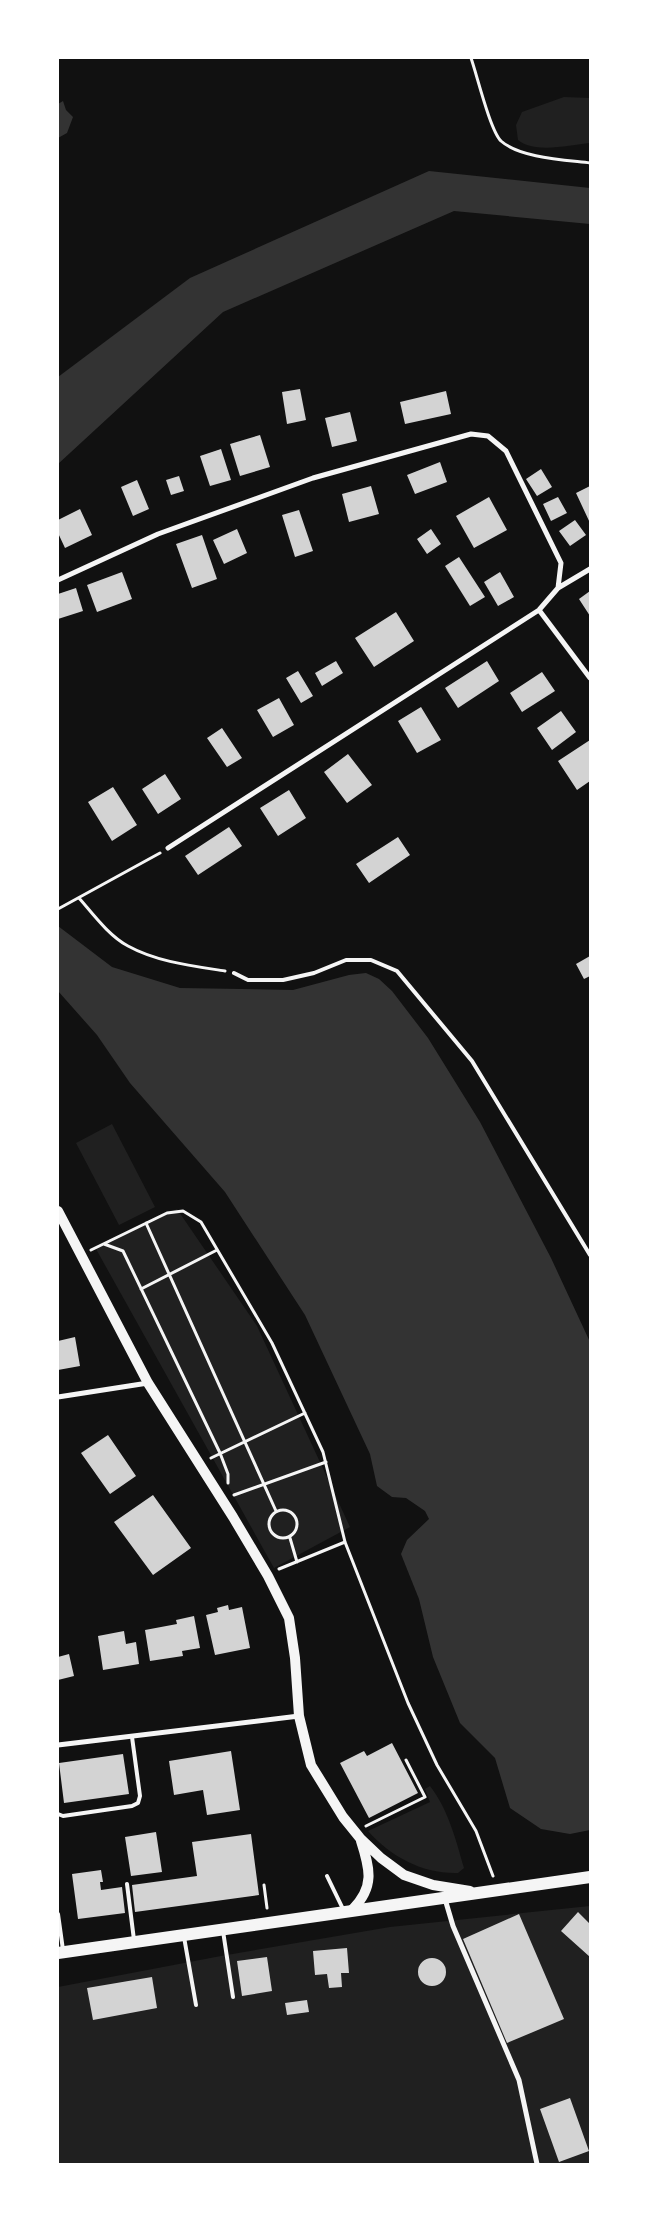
<svg xmlns="http://www.w3.org/2000/svg" width="648" height="2222" font-family="'Nunito Sans',sans-serif">
	<rect width="100%" height="100%" fill="#111"/>
	<path fill="#202020" d="M564 97 590 98V143C569 145 535 154 518 140L516 125 522 112Z
		M112 1124 155 1207 119 1225 76 1143Z
		M177 1209 257 1326 350 1527 274 1568 96 1249Z
		M430 1786C448 1809 456 1840 464 1868L458 1873C423 1874 391 1857 368 1831L430 1802 425 1789Z
		M590 1906V2164H58V1987L221 1956 390 1927Z"/>
	<path fill="#333" d="M63 101 66 110 73 117 67 133 58 138V104Z
		M429 171 590 188V224L454 211 223 312 58 464V377L190 278Z
		M58 926 112 967 180 988 293 990 349 975 366 973 379 979 392 991 428 1038 480 1122 551 1258 590 1342V1830L570 1834 541 1829 510 1808 495 1758 460 1723 433 1657 419 1599 401 1554 407 1540 429 1519 425 1511 406 1498 392 1497 377 1486 370 1454 305 1315 225 1192 130 1083 97 1035 58 991Z"/>
	<path fill="#d3d3d3" d="M300 389 306 420 287 424 282 392Z
		M446 391 451 414 405 424 400 402Z
		M350 412 357 441 332 447 325 418Z
		M260 435 270 467 240 476 230 444Z
		M221 449 231 480 210 486 200 456Z
		M440 462 447 482 415 494 407 475Z
		M541 469 552 487 537 496 526 479Z
		M179 476 184 491 171 495 166 480Z
		M137 480 149 509 133 516 121 487Z
		M371 486 379 514 349 522 342 494Z
		M590 486V523L576 493Z
		M489 497 507 530 474 548 456 516Z
		M558 497 567 513 551 521 543 504Z
		M80 509 92 535 65 548 58 533V520Z
		M299 510 313 551 295 557 282 515Z
		M575 520 586 535 570 546 559 531Z
		M237 529 247 553 224 564 213 540Z
		M431 529 441 544 427 554 417 539Z
		M202 535 217 579 192 588 176 544Z
		M459 557 485 597 470 606 445 566Z
		M122 572 132 599 97 612 87 585Z
		M500 572 514 597 498 606 484 582Z
		M76 588 83 611 58 619V594Z
		M590 591V616L579 599Z
		M396 612 414 641 374 667 355 638Z
		M336 661 343 673 322 686 315 673Z
		M487 661 499 681 458 708 445 688Z
		M298 671 313 696 301 703 286 678Z
		M542 672 555 691 522 712 510 693Z
		M279 698 294 725 273 737 257 710Z
		M421 707 441 740 417 753 398 721Z
		M561 711 576 732 552 750 537 728Z
		M222 728 242 758 227 767 207 738Z
		M590 740V781L577 790 558 761Z
		M348 754 372 785 347 803 324 772Z
		M165 774 181 799 158 814 142 789Z
		M113 787 137 825 112 841 88 802Z
		M289 790 306 818 278 836 260 808Z
		M229 827 242 846 198 875 185 856Z
		M398 837 410 855 369 883 356 864Z
		M590 956V976L584 979 576 964Z
		M75 1337 80 1366 58 1370V1341Z
		M108 1435 136 1476 110 1494 81 1453Z
		M153 1495 191 1548 153 1575 114 1522Z
		M228 1605 229 1610 242 1607 250 1648 215 1655 206 1615 218 1612 217 1608Z
		M194 1616 200 1648 182 1651 183 1656 150 1661 145 1630 177 1624 176 1620Z
		M124 1631 126 1644 136 1642 139 1664 103 1670 98 1636Z
		M69 1654 74 1676 58 1680V1657Z
		M392 1743 418 1793 369 1818 340 1763 364 1751 367 1756Z
		M231 1751 240 1810 207 1815 203 1790 174 1795 169 1761Z
		M123 1754 129 1794 64 1803 59 1763Z
		M156 1832 162 1872 131 1876 125 1837Z
		M251 1834 259 1895 135 1912 132 1885 197 1876 192 1842Z
		M101 1870 103 1882H100L101 1890 122 1887 125 1913 78 1919 72 1874Z
		M578 1912 590 1924V1957L561 1931Z
		M519 1914 564 2019 507 2043 463 1939Z
		M347 1948 349 1973H341L342 1987 329 1988 327 1974 315 1975 313 1951Z
		M267 1957 272 1991 242 1996 237 1961Z
		M418 1972a14 14 0 1 1 28 0a14 14 0 1 1-28 0Z
		M152 1977 157 2008 93 2020 87 1988Z
		M307 2000 309 2012 287 2015 285 2003Z
		M570 2098 589 2151 559 2162 540 2109Z"/>
	<g fill="none" stroke-linecap="round" stroke-linejoin="round">
		<path stroke="#f5f5f5" stroke-width="3" d="M471 58C477 75 490 130 501 141 520 158 566 160 590 163
			M79 898C93 914 109 936 128 946 157 962 193 966 225 971
			M58 909 160 853
			M146 1223 276 1511
			M104 1244 123 1251 220 1453 228 1474V1483
			M91 1250 167 1213 183 1211 201 1222 272 1343 323 1452 345 1542 408 1703 437 1765 476 1831 493 1876
			M141 1289 217 1250
			M211 1458 305 1413
			M234 1495 326 1462
			M269 1524a14 14 0 1 1 28 0a14 14 0 1 1-28 0Z
			M290 1538 297 1562
			M279 1569 345 1542
			M366 1826 425 1797 406 1760
			M264 1885 267 1908"/>
		<path stroke="#f5f5f5" stroke-width="4" d="M234 973 248 980H283L314 973 346 960H371L397 971 472 1061 590 1255
			M58 1814 63 1816 132 1806 138 1803 140 1796 132 1737
			M327 1876 343 1909
			M127 1884 134 1940
			M58 1914 63 1950
			M223 1931 233 1997
			M184 1937 196 2005"/>
		<path stroke="#f5f5f5" stroke-width="5" d="M58 580 158 534 313 478 471 434 488 436 506 451 561 563 558 588 539 610 168 848
			M558 588 590 569
			M539 610 590 678
			M58 1397 148 1383
			M58 1745 299 1716
			M445 1899 453 1926 519 2080 537 2164"/>
		<path stroke="#f5f5f5" stroke-width="10" d="M58 1211 148 1383 233 1517 268 1576 289 1618 295 1658 299 1716 311 1765 343 1817 360 1838 381 1858 404 1875 433 1885 470 1891
			M352 1910C375 1887 370 1869 361 1841"/>
		<path stroke="#f5f5f5" stroke-width="12" d="M58 1953 590 1877"/>
	</g>
	<rect width="648" height="2222" fill="none" stroke="#ffffff" stroke-width="118"/>
</svg>
